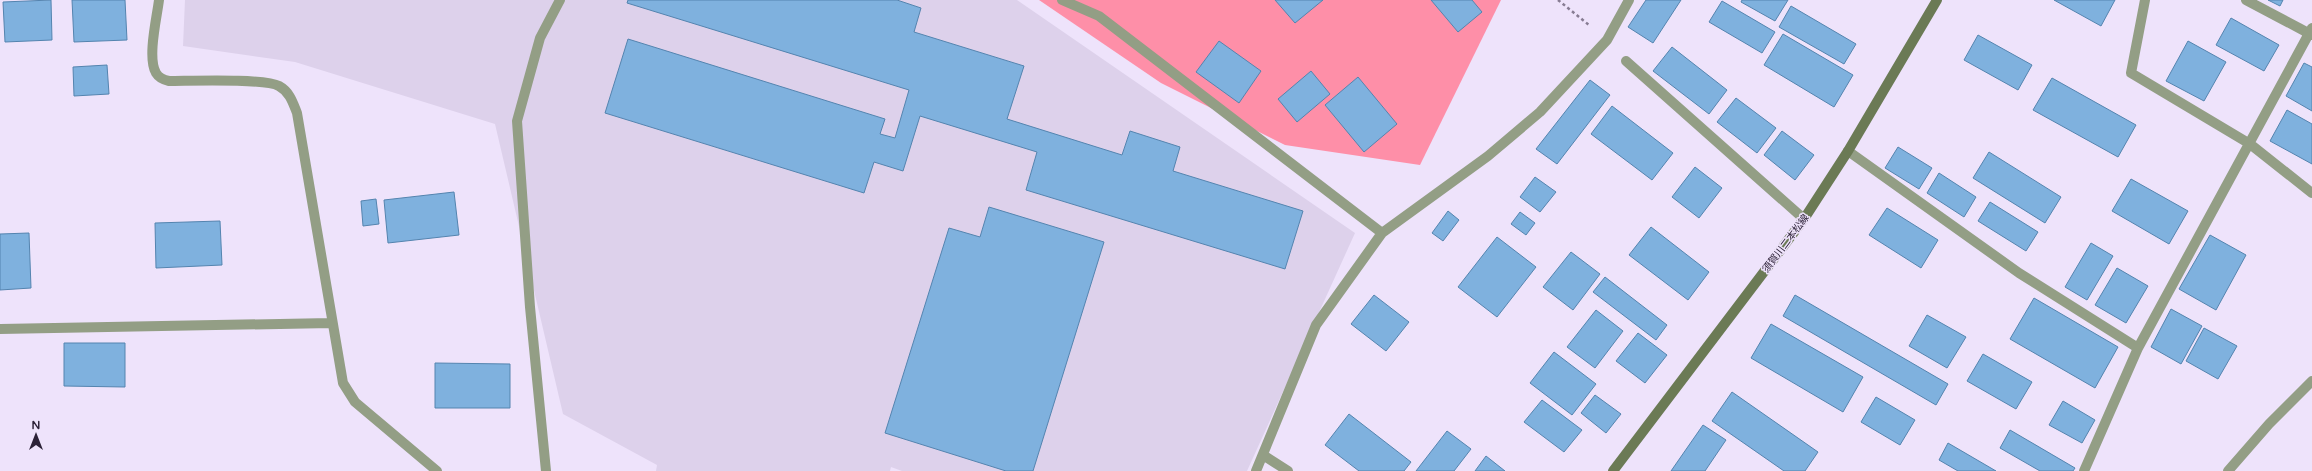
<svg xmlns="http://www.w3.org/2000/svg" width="2312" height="471" font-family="'Varela Round','Noto Sans JP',sans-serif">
	<rect width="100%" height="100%" fill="#eee3fb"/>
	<path fill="#ddd1eb" d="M185 0H1017L1355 233 1247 471H902L891 467 890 471H656L657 465 563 414 495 124 295 62 183 46Z"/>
	<path fill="#fe8fa8" d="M1039 0H1501L1420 165 1285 145 1161 83Z"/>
	<path fill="#7fb1de" stroke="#5484af" d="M51 0 52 40 5 42 3 2Z
		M72 0H125L127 40 74 42Z
		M628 0H897L921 8 914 32 1024 66 1007 119 1122 155 1130 131 1180 147 1173 171 1303 211 1285 269 1026 190 1037 152 920 116 903 171 874 162 864 193 605 113 628 39 885 119 880 134 895 138 909 90 627 3Z
		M1275 0H1323L1295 23Z
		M1431 0H1472L1482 12 1458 32Z
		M1646 0H1681L1653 43 1628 27Z
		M1742 0H1788L1775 21 1741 2Z
		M2054 0H2115L2101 26Z
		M2268 0H2283L2280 6Z
		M1722 1 1775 32 1762 53 1709 22Z
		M1791 6 1856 44 1844 64 1779 27Z
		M2231 18 2279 45 2264 71 2216 45Z
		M1783 34 1853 75 1834 107 1764 65Z
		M1978 35 2032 65 2018 90 1964 60Z
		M1219 41 1261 71 1239 103 1196 72Z
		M2188 41 2226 62 2204 101 2166 81Z
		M1672 47 1727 90 1709 114 1653 71Z
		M2304 63 2312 67V111L2286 96Z
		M107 65 109 94 74 96 73 67Z
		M1311 71 1330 94 1297 122 1278 99Z
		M1358 77 1397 124 1364 152 1325 105Z
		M2052 78 2136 125 2118 157 2033 110Z
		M1590 80 1610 95 1557 164 1536 149Z
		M1736 98 1776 128 1757 153 1717 122Z
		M1612 106 1673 153 1652 180 1591 134Z
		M2287 110 2312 124V164L2270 141Z
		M1782 131 1814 155 1795 180 1764 155Z
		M1898 147 1932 168 1919 189 1885 168Z
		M1989 152 2061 197 2045 223 1973 178Z
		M1695 167 1722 188 1699 218 1672 197Z
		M1939 173 1976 197 1964 217 1927 193Z
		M1535 177 1556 192 1540 212 1520 197Z
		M2131 179 2188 211 2169 244 2112 211Z
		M454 192 459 235 388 243 384 200Z
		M376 199 379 224 363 226 361 201Z
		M1990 202 2038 232 2026 251 1978 221Z
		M989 207 1104 242 1033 471H1006L885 433 949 228 980 237Z
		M1887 208 1938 240 1921 268 1869 235Z
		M1448 211 1459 220 1443 241 1432 233Z
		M1520 212 1535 223 1526 235 1511 224Z
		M220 221 222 265 156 268 155 223Z
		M1651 227 1709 272 1688 300 1629 255Z
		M29 233 31 288 0 290V234Z
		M2210 235 2246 255 2216 310 2179 289Z
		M1497 237 1536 267 1497 317 1458 287Z
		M2091 243 2113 256 2087 300 2065 287Z
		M1571 252 1600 274 1573 310 1543 287Z
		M2117 268 2148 286 2126 323 2095 305Z
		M1605 277 1667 325 1656 340 1593 292Z
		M1374 295 1409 322 1386 351 1351 324Z
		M1795 295 1948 384 1936 405 1783 316Z
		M2034 298 2118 347 2095 388 2010 339Z
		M2171 309 2202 326 2181 364 2151 347Z
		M1596 310 1623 331 1595 368 1567 347Z
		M1927 315 1966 337 1947 368 1909 346Z
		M1771 324 1863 377 1843 412 1751 358Z
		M2204 328 2237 346 2218 379 2186 361Z
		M1638 333 1667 355 1645 383 1616 361Z
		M64 343H125V387L64 386Z
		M1554 352 1596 384 1572 415 1530 383Z
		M1983 354 2032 382 2016 409 1967 381Z
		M435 363 510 364V408H435Z
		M1732 392 1818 452 1805 471H1784L1712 421Z
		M1595 395 1621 414 1606 433 1581 413Z
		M1876 397 1915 420 1900 445 1861 422Z
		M1542 400 1582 430 1564 452 1524 422Z
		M2063 401 2095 420 2082 443 2049 425Z
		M1349 414 1411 462 1404 471H1359L1325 445Z
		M1703 425 1726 440 1705 471H1671Z
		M2010 430 2075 468 2073 471H2040L2000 448Z
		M1447 431 1471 449 1454 471H1416Z
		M1948 443 1996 471H1958L1939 460Z
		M1486 456 1505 471H1475Z"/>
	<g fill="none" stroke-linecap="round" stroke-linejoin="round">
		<path stroke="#877c93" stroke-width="2.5" stroke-dasharray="3 3" stroke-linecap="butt" d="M1558 0 1589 25"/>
		<path stroke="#939e85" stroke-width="10" d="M159 0C157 17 147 58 156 73 159 78 164 80 169 81 190 81 264 78 279 86 290 92 293 103 297 113L343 383 355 402 437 471
			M1062 0 1099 16 1382 233
			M2145 0 2131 73 2250 144 2312 193
			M2246 0 2312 35
			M1626 61 1804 219
			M1848 151 2019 273 2138 348
			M0 329 331 323
			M1263 455 1288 471
			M546 471 530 307 517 121 540 38 560 0
			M1256 471 1316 325 1382 233 1488 156 1540 112 1607 40 1629 0
			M2084 471 2138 348 2312 28
			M2228 471 2269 424 2312 381"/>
		<path stroke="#6b7a55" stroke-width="10" d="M1613 471 1804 219 1848 151 1937 0"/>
	</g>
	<g text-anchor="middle" stroke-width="3" stroke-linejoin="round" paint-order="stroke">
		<g font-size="10" fill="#2c2137" stroke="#eee3fb">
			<text transform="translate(1785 243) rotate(-53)" y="4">須賀川二本松線</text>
		</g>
	</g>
	<g transform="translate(36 435)" stroke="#eee3fb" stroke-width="3" paint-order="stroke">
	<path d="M0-3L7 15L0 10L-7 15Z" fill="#2c2137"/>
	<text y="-6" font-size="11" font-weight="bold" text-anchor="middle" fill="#2c2137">N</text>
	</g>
</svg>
